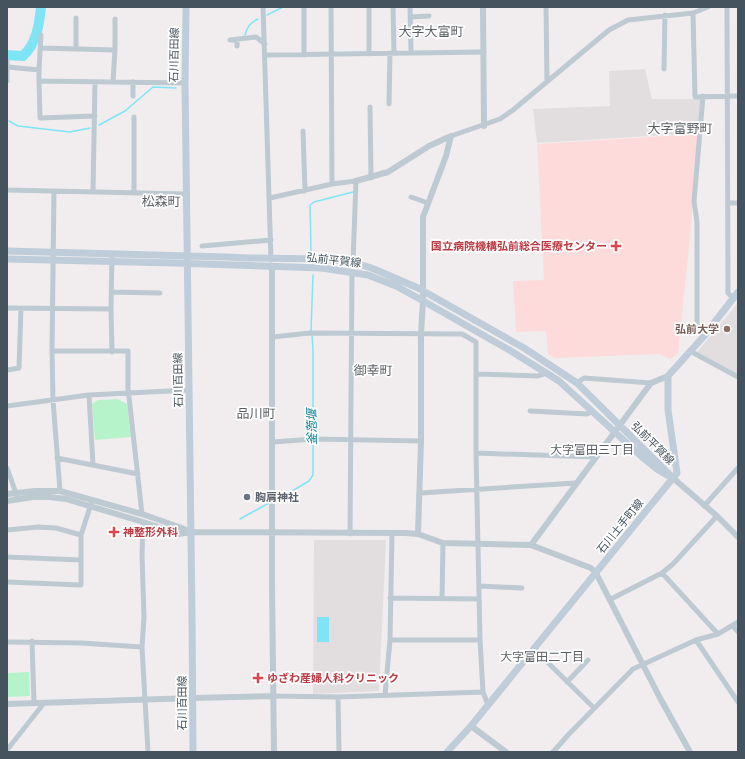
<svg xmlns="http://www.w3.org/2000/svg" width="745" height="759" font-family="Inter,'Noto Sans JP',sans-serif">
	<rect width="100%" height="100%" fill="#f1edee"/>
	<path fill="#e2dee0" d="M645 69 652 99H701L697 133 537 143 533 109 610 106 609 71Z
		M738 303V375L697 352Z
		M314 540H386L379 691 313 694Z"/>
	<path fill="#fddbdb" d="M698 134 691 226 678 354 670 359 659 354 555 358 548 354 546 331 516 332 513 281 544 280 537 144Z"/>
	<path fill="#b7f3ca" d="M118 399 127 404 131 437 95 440 92 404 98 400Z
		M29 672 30 696 7 697V673Z"/>
	<path fill="#7fe4f5" d="M317 617H329V642H317Z"/>
	<g fill="none" stroke-linecap="round" stroke-linejoin="round">
		<path stroke="#7fe4f5" stroke-width="1.5" d="M267 15 283 7
			M245 35C247 27 250 23 258 19
			M9 121 18 126 70 132 90 128
			M99 125 125 111 153 87 176 88
			M311 252 310 205 314 202 353 192
			M311 331 313 275
			M312 335 313 350V437
			M277 500 309 481 313 475V441
			M240 519 269 503"/>
		<path stroke="#7fe4f5" stroke-width="10" d="M7 55 23 56C37 43 39 25 41 7"/>
		<path stroke="#bdcad2" stroke-width="5" d="M263 7 271 260
			M304 7V55
			M331 7 332 184
			M393 7 394 53
			M410 7 411 52
			M546 7 547 82
			M727 7 728 293 734 299
			M693 13 695 97 738 96
			M410 17 429 16
			M237 39V46
			M230 40 256 37 265 44
			M40 48 115 50
			M76 49V18
			M369 54V7
			M266 55 484 52
			M7 61V81
			M8 67 39 70V81L185 83
			M664 69 665 15
			M39 70 41 35
			M39 81 40 118 95 116
			M113 82 115 50V19
			M133 96V82
			M703 96 694 201 697 222V331L704 336
			M389 104 390 53
			M370 107 371 178
			M303 131 305 191
			M451 136 500 119 513 110 609 30 628 20 693 13 708 7
			M7 190 186 194
			M54 191 52 351 53 400 60 491
			M93 191 95 82
			M134 193V117
			M411 197 428 203
			M270 198 332 184 356 181 353 262
			M728 203H738
			M202 246 271 240
			M111 292 160 293
			M7 308 111 309
			M272 337 310 333 462 334 476 342V453L480 640 483 692 488 705
			M52 351H128V388L142 514
			M690 351 738 377
			M112 352 111 309 112 254
			M7 370 19 368 21 308
			M477 374 538 376 547 373
			M577 383 584 378 651 383
			M89 395 93 465
			M7 406 89 395 189 390
			M530 411 587 414 592 411
			M273 442 314 439 421 441
			M476 453 596 457
			M57 458 138 474
			M7 468 17 496
			M420 493 576 483
			M704 506 738 468
			M143 522 142 555 144 617 142 647 148 752
			M7 530 38 527 56 528 81 535
			M350 534 352 272
			M7 557 81 560
			M662 573 718 634
			M7 582 81 585V535L91 504
			M479 586 522 588
			M390 598 479 599
			M442 598 443 543
			M611 599 662 573 673 564 717 516
			M733 626 738 632
			M390 640H480
			M696 640 738 702
			M32 641 34 703
			M7 642 81 643 142 647
			M534 649 594 708
			M567 682 588 660
			M385 695 390 640 392 533
			M273 696 338 697 483 692
			M338 697 339 752
			M7 750 44 703
			M553 752 569 734 633 669 696 640 718 634 738 622"/>
		<path stroke="#bdcad2" stroke-width="6" d="M483 7 484 126
			M356 181 388 172 429 146 451 136
			M272 267V586L274 752
			M673 478 717 516 738 537
			M7 494 35 491H60L142 514 179 527 191 532
			M7 501 33 497H50L66 499 143 522 179 534 191 532 405 533 418 534 443 543 531 545 591 568 596 573 660 698 690 752
			M418 534 421 441V334L423 301V217L446 156 451 136
			M531 545 651 383 668 376
			M7 704 193 698 273 696
			M471 726 506 752"/>
		<path stroke="#becdd9" stroke-width="7" d="M186 7 185 83 192 615 193 752
			M7 251 227 257 248 258 321 259 353 262 374 269 418 288 524 348 577 383 673 478
			M7 259 174 263 322 268 368 275 396 286 418 298 511 351 559 381 641 456 657 469 667 475
			M447 752 471 726 677 473 668 410V376L704 336 738 292"/>
	</g>
	<g fill="#e0444e" stroke="#fff" stroke-width="1.5">
		<path d="M614 240h4v4h4v4h-4v4h-4v-4h-4v-4h4z"/>
		<path d="M112 526h4v4h4v4h-4v4h-4v-4h-4v-4h4z"/>
		<path d="M256 672h4v4h4v4h-4v4h-4v-4h-4v-4h4z"/>
	</g>
	<circle fill="#8d6e63" stroke="#fff" stroke-width="1.5" cx="727" cy="329" r="4"/>
	<circle fill="#6b7280" stroke="#fff" stroke-width="1.5" cx="247" cy="497" r="4"/>
	<g text-anchor="middle" stroke-width="3.5" stroke-linejoin="round" paint-order="stroke">
		<g font-size="11" fill="#44535d" stroke="#fff">
			<text transform="translate(174 55) rotate(-89)" y="4">石川百田線</text>
			<text transform="translate(334 260) rotate(6)" y="4">弘前平賀線</text>
			<text transform="translate(178 380) rotate(-91)" y="4">石川百田線</text>
			<text transform="translate(653 443) rotate(45)" y="4">弘前平賀線</text>
			<text transform="translate(620 526) rotate(-51)" y="4">石川土手町線</text>
			<text transform="translate(182 703) rotate(-90)" y="4">石川百田線</text>
		</g>
		<g font-size="11" font-weight="bold" fill="#be3a42" stroke="#fff" text-anchor="start">
			<text x="607" y="250" text-anchor="end">国立病院機構弘前総合医療センター</text>
			<text x="123" y="536">神整形外科</text>
			<text x="267" y="682">ゆざわ産婦人科クリニック</text>
		</g>
		<g font-size="11" font-weight="bold" fill="#785e54" stroke="#fff" text-anchor="end">
			<text x="719" y="333">弘前大学</text>
		</g>
		<g font-size="11" font-weight="bold" fill="#5b616d" stroke="#fff" text-anchor="start">
			<text x="255" y="501">胸肩神社</text>
		</g>
		<g font-size="12" font-style="italic" fill="#037f93" stroke="#fff">
			<text transform="translate(312 427) rotate(-91)" y="4">釜萢堰</text>
		</g>
		<g font-size="12" fill="#5a5f63" stroke="#fff">
			<text x="592" y="454">大字富田三丁目</text>
			<text x="542" y="661">大字富田二丁目</text>
		</g>
		<g font-size="13" fill="#5a5f63" stroke="#fff">
			<text x="431" y="36">大字大富町</text>
			<text x="680" y="133">大字富野町</text>
			<text x="161" y="206">松森町</text>
			<text x="373" y="375">御幸町</text>
			<text x="256" y="418">品川町</text>
		</g>
	</g>
	<rect width="745" height="759" fill="none" stroke="#44535d" stroke-width="16"/>
</svg>
